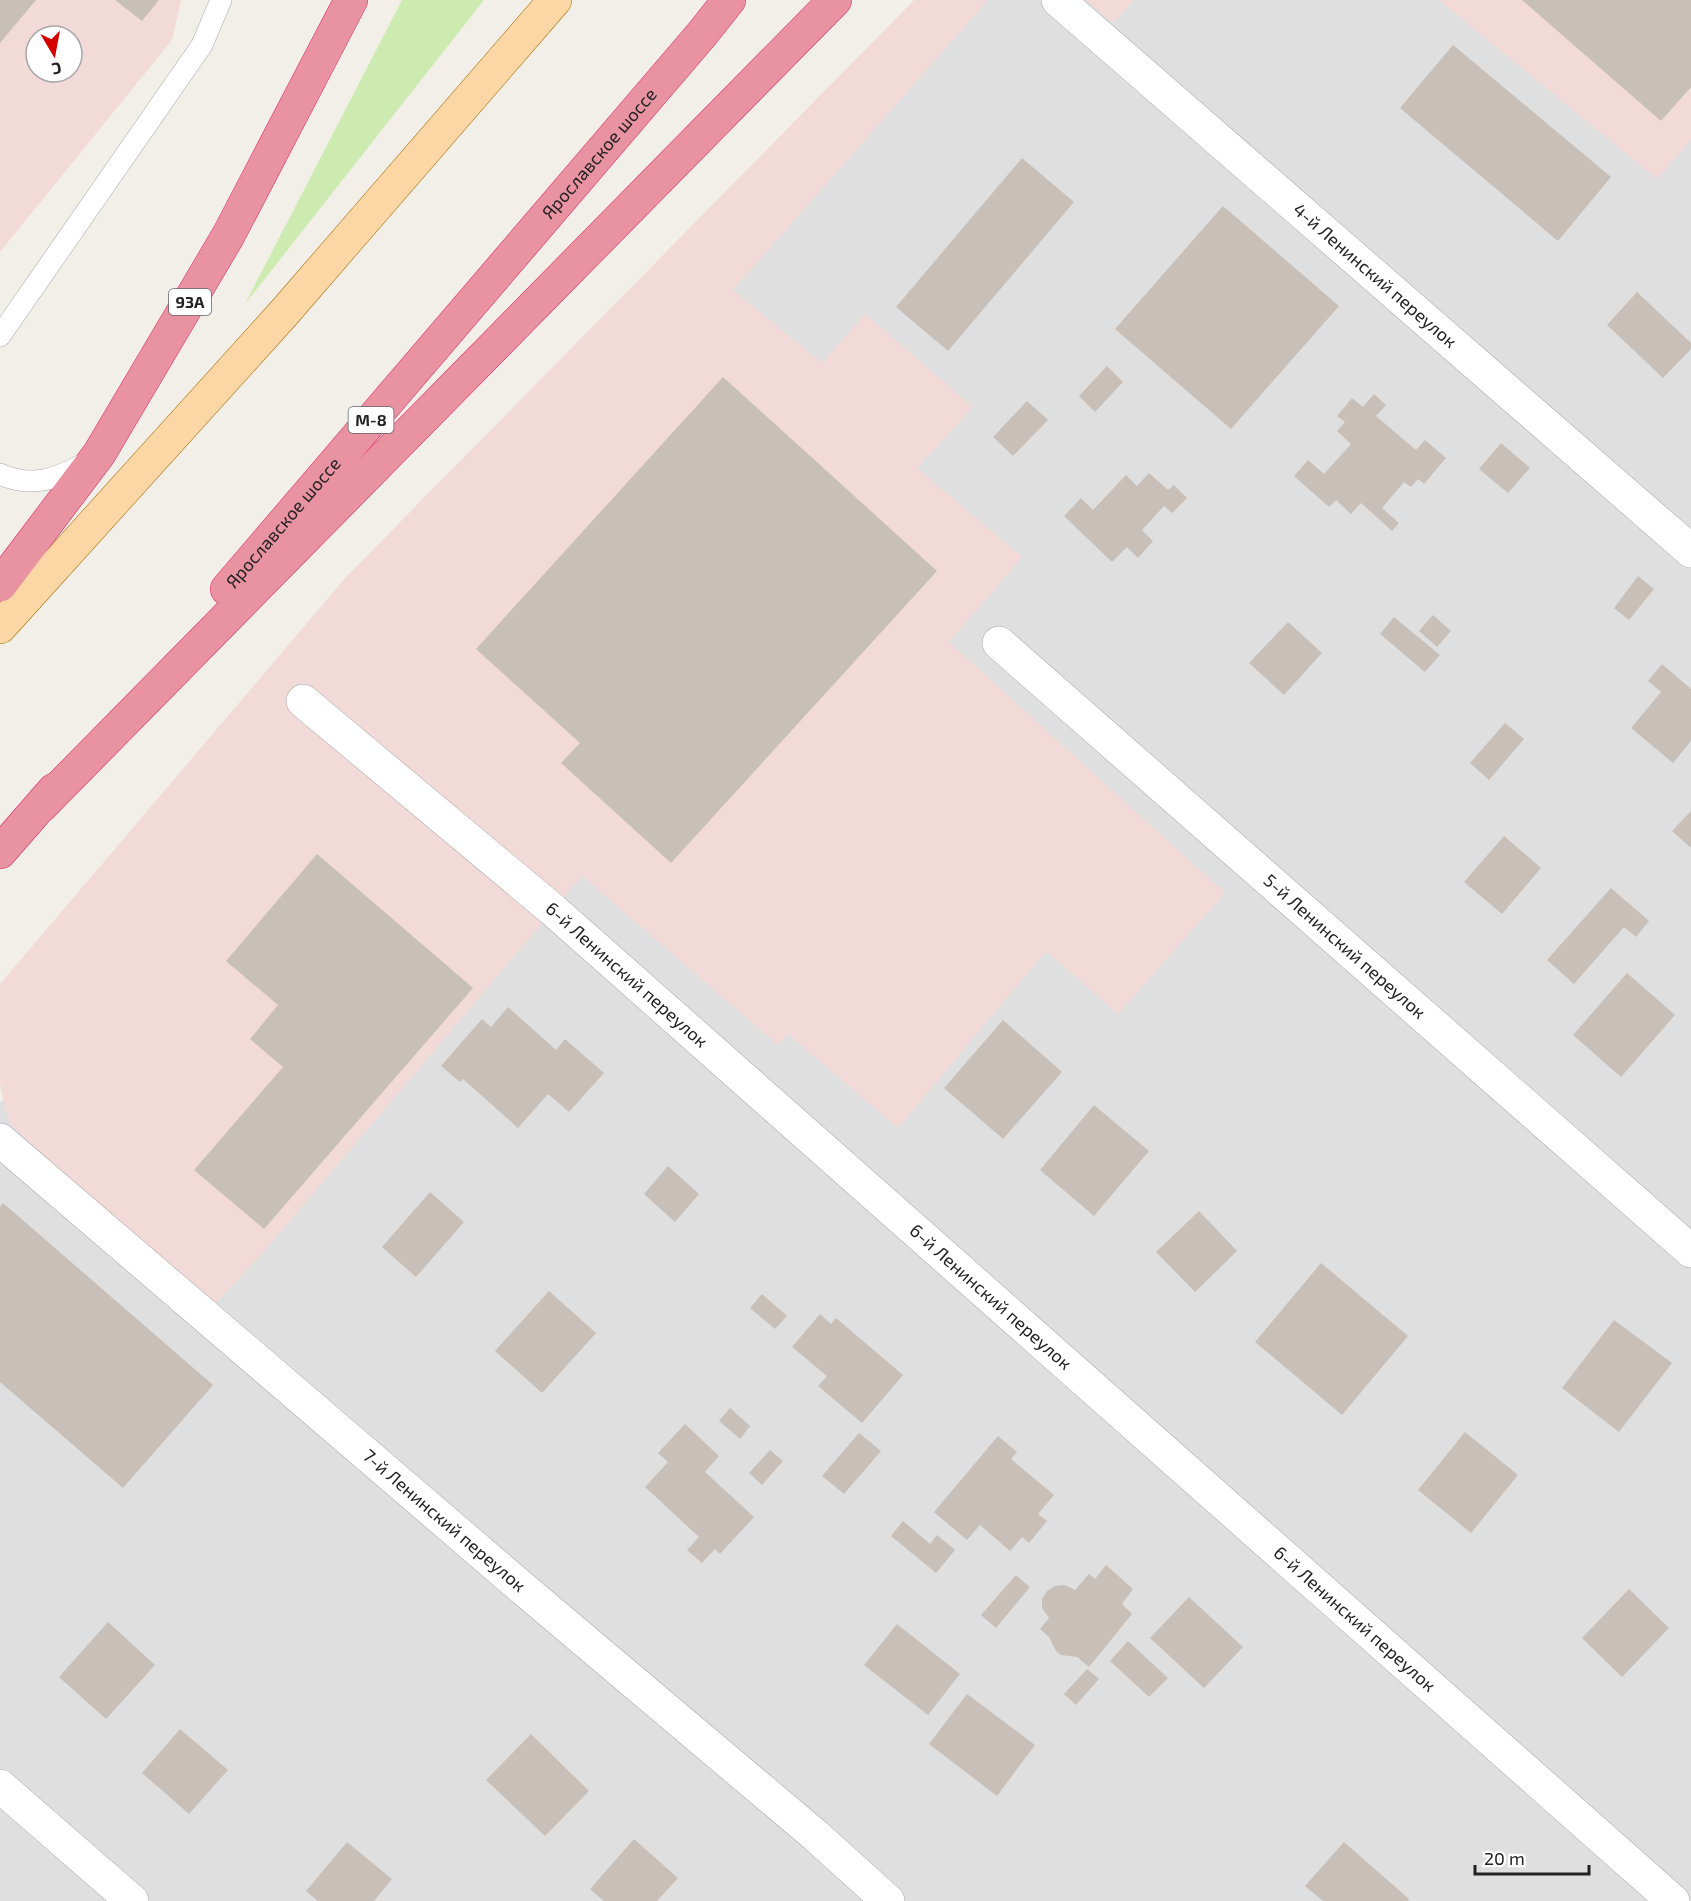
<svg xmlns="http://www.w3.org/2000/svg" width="1691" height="1901" font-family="'Exo 2',sans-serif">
	<rect width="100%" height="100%" fill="#f2efe9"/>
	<path fill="#e0dfdf" d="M952 0H1691V1901H0V1103L243 805Z"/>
	<path fill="#f2dad9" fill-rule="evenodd" d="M0 0H181L172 40 0 252ZM36 36H72V72H36Z
		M914 0H988L733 290 822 363 865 314 973 407 917 468 1022 557 949 642 1225 893 1118 1014 1046 951 898 1128 788 1034 778 1045 582 876 262 1254 210 1309 9 1123 0 1084V984L347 576Z
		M1085 0H1134L1113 23Z
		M1439 0H1691V139L1657 179Z"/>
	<path fill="#cdebb0" d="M402 0H484L245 304Z"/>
	<path fill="#c7bfb8" d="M0 0H36L0 43Z
		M115 0H159L142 21Z
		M1522 0H1691V87L1661 121Z
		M1453 45 1611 177 1558 241 1400 108Z
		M1022 158 1074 202 948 351 896 307Z
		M1223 206 1339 306 1231 429 1115 329Z
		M1637 292 1691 343V349L1663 378 1607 325Z
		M1107 366 1123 382 1095 412 1079 396Z
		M723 377 937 571 671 863 561 763 580 743 476 649Z
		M1374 394 1386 405 1376 416 1416 450 1425 440 1446 458 1424 484 1418 479 1411 487 1404 482 1382 508 1399 523 1392 531 1361 503 1351 514 1336 500 1329 507 1294 476 1308 460 1324 474 1351 444 1337 431 1345 422 1337 416 1352 398 1363 407Z
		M1027 401 1048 420 1013 456 993 437Z
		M1501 443 1530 468 1508 493 1479 469Z
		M1149 473 1168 490 1174 485 1187 498 1172 513 1164 506 1142 530 1153 541 1138 558 1127 547 1112 562 1064 516 1081 498 1093 510 1126 475 1137 486Z
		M1638 576 1654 589 1629 620 1614 608Z
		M1433 615 1451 631 1437 647 1419 631Z
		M1394 617 1440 655 1425 672 1380 634Z
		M1288 622 1322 653 1284 695 1249 663Z
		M1662 664 1691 689V741L1673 763 1631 728 1661 692 1648 681Z
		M1505 723 1524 739 1489 780 1470 763Z
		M1691 811V848L1672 831Z
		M1504 836 1541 868 1502 914 1464 882Z
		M317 854 473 988 264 1229 194 1170 283 1067 250 1039 278 1005 226 961Z
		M1611 888 1649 921 1636 937 1624 927 1574 984 1547 960Z
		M1627 973 1675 1015 1621 1077 1573 1035Z
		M508 1007 556 1050 565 1039 604 1073 569 1112 548 1094 518 1128 463 1079 460 1082 441 1066 482 1019 491 1027Z
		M1003 1020 1062 1072 1003 1139 944 1088Z
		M1094 1105 1149 1151 1094 1216 1040 1170Z
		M668 1166 699 1194 675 1222 644 1194Z
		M430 1192 464 1222 416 1277 382 1247Z
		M3 1203 213 1385 123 1488 0 1382V1207Z
		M1199 1211 1237 1251 1195 1292 1156 1252Z
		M1321 1263 1408 1336 1342 1415 1255 1342Z
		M549 1291 596 1333 542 1393 495 1351Z
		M762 1294 787 1316 775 1329 750 1308Z
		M820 1314 831 1324 836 1318 903 1375 862 1423 818 1386 827 1376 792 1347Z
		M1614 1320 1672 1363 1619 1432 1562 1388Z
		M730 1408 750 1426 740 1439 719 1421Z
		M685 1424 719 1456 705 1472 754 1517 720 1554 715 1549 702 1563 687 1550 699 1537 645 1487 668 1462 658 1453Z
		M1465 1432 1518 1475 1471 1533 1418 1490Z
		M859 1433 881 1451 844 1494 822 1476Z
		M998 1436 1017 1452 1011 1459 1054 1495 1038 1514 1047 1521 1029 1543 1022 1537 1010 1551 980 1525 967 1540 934 1512Z
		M770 1450 783 1461 762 1485 749 1473Z
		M903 1521 930 1544 937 1535 955 1550 936 1573 891 1536Z
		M1106 1565 1133 1589 1122 1604 1132 1614 1089 1667 1077 1657 1061 1655 1056 1651 1049 1637 1040 1629 1049 1618 1042 1608V1599L1047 1591 1055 1586 1065 1585 1075 1590 1089 1574 1095 1579Z
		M1016 1575 1030 1587 996 1628 981 1615Z
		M1629 1589 1669 1628 1622 1677 1582 1638Z
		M1189 1597 1243 1647 1204 1688 1150 1638Z
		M108 1622 155 1665 106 1719 59 1677Z
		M897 1624 960 1674 928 1715 864 1665Z
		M1128 1641 1168 1678 1149 1697 1110 1661Z
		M1087 1669 1099 1679 1076 1705 1064 1694Z
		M967 1694 1035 1745 997 1796 929 1744Z
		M180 1729 228 1770 189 1814 142 1773Z
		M531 1734 589 1791 545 1836 486 1780Z
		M634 1839 678 1878 657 1901H604L590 1889Z
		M347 1842 392 1879 374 1901H318L306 1891Z
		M1344 1842 1409 1899 1408 1901H1323L1305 1886Z"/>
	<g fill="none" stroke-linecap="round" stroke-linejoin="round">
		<defs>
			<path id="lane" d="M0 336 202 45 221 0
				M0 474C33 489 59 478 89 461"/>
			<g id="street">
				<path id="s1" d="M1058 0 1691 551"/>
				<path id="s2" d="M999 643 1691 1251"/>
				<path id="s3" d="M303 701 553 910 1673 1901"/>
				<path id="s4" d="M0 1140 527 1592 815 1835 888 1901"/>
				<path d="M0 1786 132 1901"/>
			</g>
			<path id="primary" d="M0 627 283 314 555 0"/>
			<g id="highway">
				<path d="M0 585 99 454 228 236 351 0"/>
				<path id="s5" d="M227 589 702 34 729 0"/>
				<path d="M41 806 835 0"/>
				<path d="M0 852 54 790"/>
			</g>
		</defs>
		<use href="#lane" stroke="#a9a9a9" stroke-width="22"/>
		<use href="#street" stroke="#a9a9a9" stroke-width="34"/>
		<use href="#primary" stroke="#a06b00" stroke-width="34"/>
		<use href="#highway" stroke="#dc2a67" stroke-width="34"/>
		<use href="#lane" stroke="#fff" stroke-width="21"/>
		<use href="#street" stroke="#fff" stroke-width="33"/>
		<use href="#primary" stroke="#fcd6a4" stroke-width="33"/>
		<use href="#highway" stroke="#e892a2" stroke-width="33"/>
	</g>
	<g text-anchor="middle" stroke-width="4.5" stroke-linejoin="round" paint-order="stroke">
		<g fill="#fff" stroke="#646464" stroke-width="1.5">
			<rect x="169" y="289" width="42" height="26" rx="4.5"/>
			<rect x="348.5" y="407" width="45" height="26" rx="4.5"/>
		</g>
		<g font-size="16" font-weight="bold" fill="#222">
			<text x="190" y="308">93A</text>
			<text x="371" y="426">М-8</text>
		</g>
		<g font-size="18" fill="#222" stroke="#fff">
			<text dy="6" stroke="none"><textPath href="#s5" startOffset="573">Ярославское шоссе</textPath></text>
			<text dy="6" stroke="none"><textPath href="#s1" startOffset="420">4-й Ленинский переулок</textPath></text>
			<text dy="6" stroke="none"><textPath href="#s5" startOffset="87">Ярославское шоссе</textPath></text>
			<text dy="6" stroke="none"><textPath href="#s2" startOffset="460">5-й Ленинский переулок</textPath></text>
			<text dy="6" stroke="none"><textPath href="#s3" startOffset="424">6-й Ленинский переулок</textPath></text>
			<text dy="6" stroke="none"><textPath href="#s3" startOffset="910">6-й Ленинский переулок</textPath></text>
			<text dy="6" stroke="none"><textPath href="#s4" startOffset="585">7-й Ленинский переулок</textPath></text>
			<text dy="6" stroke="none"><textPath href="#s3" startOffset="1396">6-й Ленинский переулок</textPath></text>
		</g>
	</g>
	<g transform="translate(54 54) rotate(170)"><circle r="28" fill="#ffffff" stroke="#a7a7a7" stroke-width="1.5"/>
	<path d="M0-4.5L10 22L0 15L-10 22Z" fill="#d40000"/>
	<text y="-9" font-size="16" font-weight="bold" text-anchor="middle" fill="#222222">С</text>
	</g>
	<path d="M1475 1865v9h114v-9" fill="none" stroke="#222222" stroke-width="3"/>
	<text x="1484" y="1865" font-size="18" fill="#222222" stroke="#ffffff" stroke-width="4.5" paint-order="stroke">20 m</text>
</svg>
